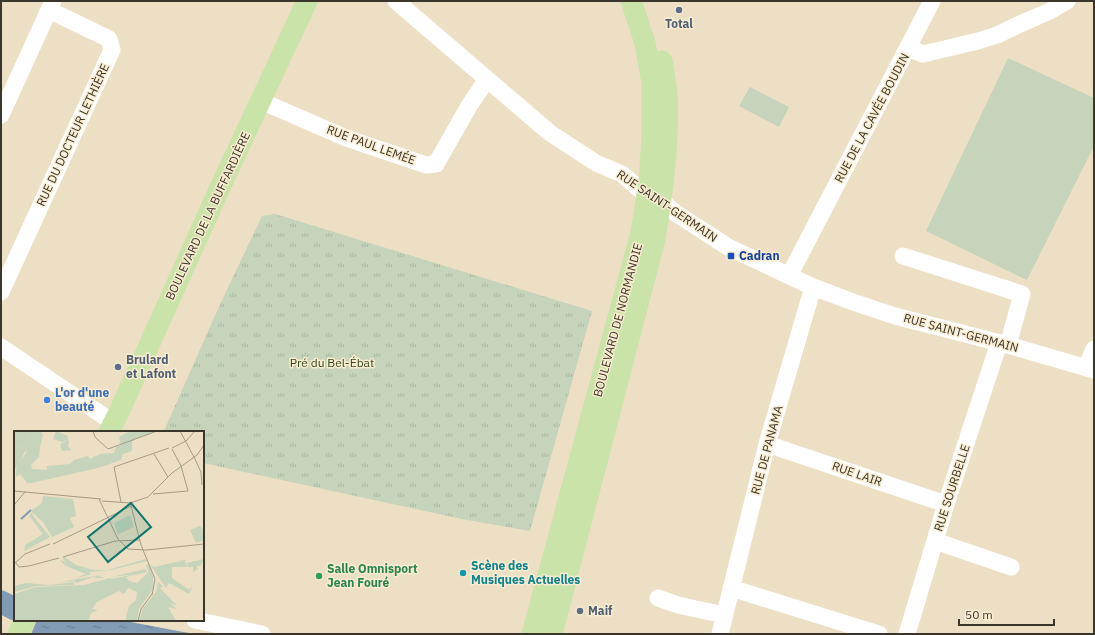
<svg xmlns="http://www.w3.org/2000/svg" width="1095" height="635" font-family="'IBM Plex Sans',sans-serif">
	<defs>
		<pattern id="park-tufts" width="24" height="20" patternUnits="userSpaceOnUse"><rect width="24" height="20" fill="#c5d4ba"/><path d="M3 7l-1-3M5 7V3M7 7l1-3M15 17l-1-3M17 17v-4M19 17l1-3" fill="none" stroke="#aab7a0"/></pattern>
		<pattern id="water-ripples" width="26" height="14" patternUnits="userSpaceOnUse"><rect width="26" height="14" fill="#819bb4"/><path d="M2 4q2-2 4 0t4 0M15 11q2-2 4 0t4 0" fill="none" stroke="#6b7f93"/></pattern>
	</defs>
	<rect width="100%" height="100%" fill="#ecdfc3"/>
	<path fill="#c5d4ba" d="M1008 58 1094 98V146L1027 280 926 231Z
		M750 87 789 107 779 127 739 106Z"/>
	<path fill="url(#park-tufts)" d="M275 214 592 311 530 531 462 519 203 463V432L164 431 217 311 262 216Z"/>
	<path fill="url(#water-ripples)" d="M37 620H120L194 634H31Z"/>
	<g fill="none" stroke-linecap="round" stroke-linejoin="round">
		<path stroke="#819bb4" stroke-width="23" d="M1 602 15 609"/>
		<path stroke="#fff" stroke-width="17" d="M396 1 550 133 596 163 622 174 646 195 661 200 674 212 728 247 813 287 853 302 895 316 1008 345 1094 370
			M908 48 923 54 978 41 997 35 1018 25 1050 11 1067 1
			M261 101 346 138 426 165 436 164 469 106 487 79
			M1 115 53 1
			M903 256 1022 294 1008 345
			M789 276 932 1
			M1 292 112 50 109 39 49 10
			M1 347 114 423
			M1086 368 1094 349
			M767 444 946 504
			M935 541 1011 567
			M731 588 879 634
			M658 598 678 605 724 615
			M195 620 262 634
			M720 634 767 444 813 287
			M907 634 946 504 999 343"/>
		<path stroke="#c9e3a8" stroke-width="21" d="M109 432 119 412 218 192 307 1
			M18 634 25 620
			M532 634 641 233 649 182 652 138V83L645 43 631 1
			M552 634 655 239C663 191 669 144 667 95 666 84 664 72 662 61"/>
	</g>
	<g fill="#5c6f8a" stroke="#faecd0" stroke-width="1.5">
		<circle cx="679" cy="10" r="4"/>
		<circle cx="118" cy="367" r="4"/>
		<circle cx="580" cy="611" r="4"/>
	</g>
	<rect fill="#1a4fb4" stroke="#faecd0" stroke-width="1.5" x="727" y="252" width="8" height="8" rx="2"/>
	<circle fill="#3f7fe0" stroke="#faecd0" stroke-width="1.5" cx="47" cy="400" r="4"/>
	<circle fill="#0f9aa8" stroke="#faecd0" stroke-width="1.5" cx="463" cy="573" r="4"/>
	<circle fill="#2e9e5b" stroke="#faecd0" stroke-width="1.5" cx="319" cy="576" r="4"/>
	<g text-anchor="middle" stroke-width="3" stroke-linejoin="round" paint-order="stroke">
		<g font-size="12" font-weight="bold" fill="#4e5e75" stroke="#faecd0" text-anchor="start">
			<text x="679" y="28" text-anchor="middle">Total</text>
			<text x="126" y="364">Brulard<tspan x="126" dy="14">et Lafont</tspan></text>
			<text x="588" y="615">Maif</text>
		</g>
		<g font-size="12" fill="#3b362b" stroke="#faecd0">
			<text transform="translate(872 118) rotate(-62)" y="4">RUE DE LA CAVÉE BOUDIN</text>
			<text transform="translate(73 135) rotate(-65)" y="4">RUE DU DOCTEUR LETHIÈRE</text>
			<text transform="translate(371 145) rotate(20)" y="4">RUE PAUL LEMÉE</text>
			<text transform="translate(667 206) rotate(34)" y="4">RUE SAINT-GERMAIN</text>
			<text transform="translate(208 216) rotate(-65)" y="4">BOULEVARD DE LA BUFFARDIÈRE</text>
			<text transform="translate(618 320) rotate(-75)" y="4">BOULEVARD DE NORMANDIE</text>
			<text transform="translate(961 333) rotate(15)" y="4">RUE SAINT-GERMAIN</text>
			<text transform="translate(767 450) rotate(-75)" y="4">RUE DE PANAMA</text>
			<text transform="translate(857 474) rotate(19)" y="4">RUE LAIR</text>
			<text transform="translate(952 488) rotate(-72)" y="4">RUE SOURBELLE</text>
		</g>
		<g font-size="12" font-weight="bold" fill="#164399" stroke="#faecd0" text-anchor="start">
			<text x="739" y="260">Cadran</text>
		</g>
		<g font-size="12" fill="#30481a" stroke="#faecd0">
			<text x="332" y="367">Pré du Bel-Ébat</text>
		</g>
		<g font-size="12" font-weight="bold" fill="#366cbe" stroke="#faecd0" text-anchor="start">
			<text x="55" y="397">L'or d'une<tspan x="55" dy="14">beauté</tspan></text>
		</g>
		<g font-size="12" font-weight="bold" fill="#0d838f" stroke="#faecd0" text-anchor="start">
			<text x="471" y="570">Scène des<tspan x="471" dy="14">Musiques Actuelles</tspan></text>
		</g>
		<g font-size="12" font-weight="bold" fill="#27864d" stroke="#faecd0" text-anchor="start">
			<text x="327" y="573">Salle Omnisport<tspan x="327" dy="14">Jean Fouré</tspan></text>
		</g>
	</g>
	<g transform="translate(14 431)">
		<rect width="190" height="190" fill="#ecdfc3"/>
		<path d="M0 0H14L15 11 23 16H26L25 26 17 34 18 38 33 39V35L56 33 60 29 74 25 76 28 86 23 100 22 102 16 107 14 105 6 116 0H142L121 8 118 11V20L109 23 107 29 84 37 17 52H13L6 43 2 46V41L7 40 9 45 20 24 12 21 13 17 0 15ZM29 65 59 68 62 85 56 87 60 96 38 106 29 91 17 80 28 72Z" fill="#c5d4ba"/>
		<path d="M14 0H26L29 3 26 16H23L15 11ZM42 0 54 5V9L48 11 39 8ZM55 9 54 16 58 19 48 20 46 13ZM13 21 20 24 10 45 7 41H2L3 34ZM17 82 36 106 10 120 11 114 29 103 15 85ZM50 126 62 134 79 139H94L132 128 133 130 97 139 74 141 77 142 75 144 62 147 72 143 52 135 46 129 52 131 48 127ZM190 128 187 134 182 136 184 138 179 141V136H174L173 132ZM171 129 173 136H158V147L175 159 179 154 175 163 155 152 152 157 136 133 140 136ZM135 133 139 145V158L125 178 123 190H111L115 175 122 169 123 161 114 157 110 163 105 160 83 171 78 178 84 179 77 182 74 190H0V163L22 156 70 154 96 147 97 148 122 143 97 146 132 138 133 141 112 146 115 150 123 152 135 141 132 134ZM87 144 85 145 90 147H80L82 145 62 152 60 150 46 151ZM60 151 59 154 22 155 0 161V155L12 152 35 154ZM144 151 149 155 146 157 163 175 154 171 163 178 154 176 162 190H125L129 177 142 161Z" fill="#c5d4ba"/>
		<path d="M116 84 120 96 104 103 100 92Z" fill="#c5d4ba"/>
		<path d="M0 15 13 17 2 37H0ZM186 95 190 100V109L182 112 176 99Z" fill="#c5d4ba"/>
		<path fill="none" stroke="#819bb4" stroke-width="2" d="M7 88 17 79"/>
		<path fill="none" stroke="#a59b86" stroke-width="1" d="M79 0 81 6 94 18 143 0M166 0 180 26M158 17 172 10 181 0M158 18 167 35 174 60M140 23 154 46M180 26 187 41 188 54M0 60 87 68M139 63 174 60M85 68 104 108 114 118 133 119 190 113M88 70 116 72 134 66 158 42 183 24 190 14M107 71 100 36 155 17M116 71 127 114 141 148 138 164M0 74 11 61M95 86 117 75M39 113 95 86M49 126 101 110 126 109M2 132 5 136 15 135 45 127M0 133 11 123 36 113M124 190 127 178 138 163"/>
		<path fill="#0f766e" fill-opacity="0.15" stroke="#0f766e" stroke-width="2" d="M117 72 137 96 94 131 74 106Z"/>
		<rect width="190" height="190" fill="none" stroke="#3b362b" stroke-width="2"/>
	</g>
	<rect width="1095" height="635" fill="none" stroke="#3b362b" stroke-width="4"/>
	<path d="M959 619v6h95v-6" fill="none" stroke="#3b362b" stroke-width="2"/>
	<text x="965" y="619" font-size="12" fill="#3b362b" stroke="#faecd0" stroke-width="3" paint-order="stroke">50 m</text>
</svg>
